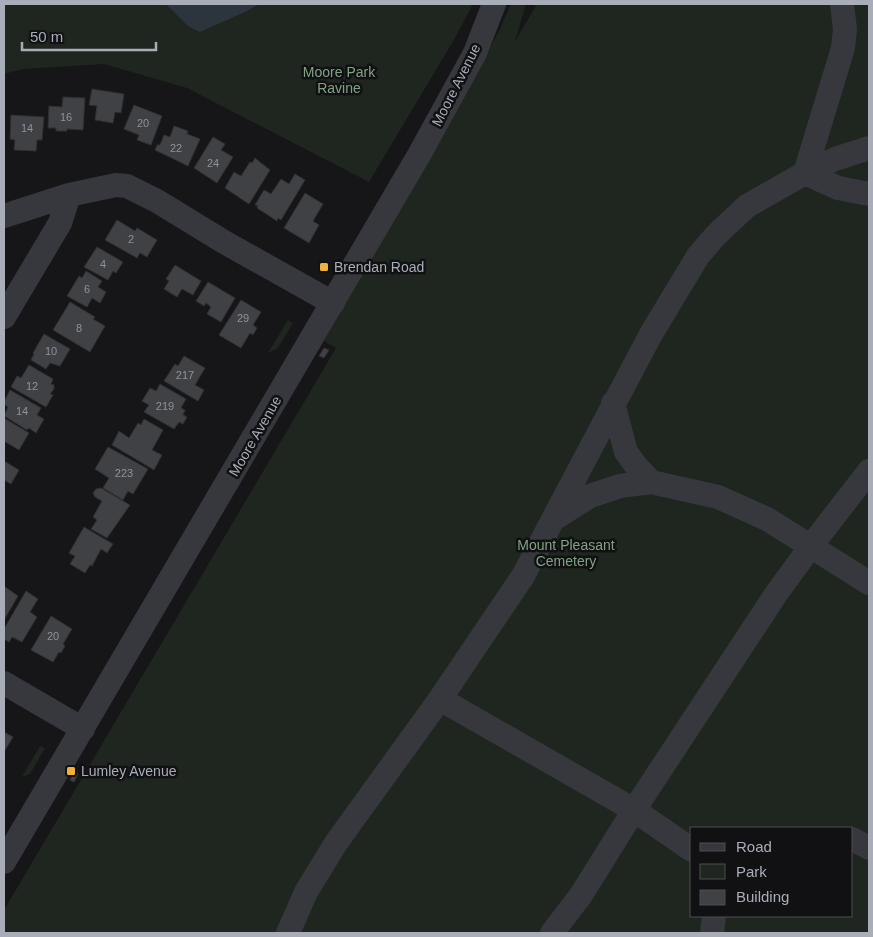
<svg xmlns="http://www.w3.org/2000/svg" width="873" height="937" font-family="Arial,sans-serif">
	<rect width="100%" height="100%" fill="#161618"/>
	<path fill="#1e261f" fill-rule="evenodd" d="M4 4H473L455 38 369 182 187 88 104 64 23 69 4 74Z
		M511 4H526L515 41 537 4H869V933H4V910L336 348 324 341 470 84 499 31ZM692 828H852V916H692Z
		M288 320 293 323 278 348 268 353Z
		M40 746 45 748 30 774 22 777Z"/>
	<path fill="#2c353c" d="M166 4H259L247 11 200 32 188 26Z"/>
	<path fill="#404145" stroke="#303034" d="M92 89 124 94 121 113 115 112 113 123 95 120 97 106 89 105Z
		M63 97 85 98 83 130 67 129V131H56V128H48L49 106 62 107Z
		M134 105 162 116 151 145 137 140 139 135 124 129Z
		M11 115 44 117 42 140H37L36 151 14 150 15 140 10 139Z
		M174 126 188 131 187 134 200 139 188 166 155 150 157 145H160L164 135 170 137Z
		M213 137 225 144 221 150 233 157 217 183 194 168Z
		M255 158 270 170 249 204 225 188 234 172 241 176 250 162 252 163Z
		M295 174 305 180 281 220 278 218 277 221 257 208 258 206 255 205 264 190 271 194 281 179 289 184Z
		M305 193 323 204 313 221 319 225 309 243 284 228Z
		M117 220 135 231 137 228 157 240 147 257 140 253 137 258 105 240Z
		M97 247 123 262 116 273 113 271 108 280 84 267Z
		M175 265 201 281 193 295 182 289 177 297 164 289 169 281 166 279Z
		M86 271 102 281 98 287 106 292 100 303 92 298 87 307 67 296 79 276 82 278Z
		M208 282 235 298 221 322 207 314 211 307 206 303 204 306 196 301Z
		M241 300 261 312 253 325 257 328 253 335 250 333 241 348 219 335Z
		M70 302 95 317 93 319 105 326 90 352 53 330Z
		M44 334 70 349 60 366 50 363 46 369 31 360 34 354 33 353Z
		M324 348 329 350 324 358 319 356Z
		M184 356 205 368 195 385 204 390 198 401 164 381 175 364 178 366Z
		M29 365 53 379 51 384 54 385V389L50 394 53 395 46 407 11 387 17 376 21 378Z
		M160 384 186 399 181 408 185 410 183 415 187 417 183 424 179 422 174 429 144 412 149 405 142 401 150 388 156 391Z
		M10 390 41 408 37 415 44 419 36 433 29 428 27 430 4 416 8 407 4 404V402Z
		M4 418 29 433 19 450 4 441Z
		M144 419 163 430 152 450 162 455 154 470 112 445 119 431 129 438 138 423 141 425Z
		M108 447 148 469 133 494 128 491 123 500 103 488 109 478 95 469Z
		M4 461 19 470 11 484 4 480Z
		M101 488 130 505 107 538 91 529 97 520 93 517 102 501 95 497 93 493 96 489Z
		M84 527 113 544 107 553 101 549 92 566 90 565 85 573 70 564 75 556 69 553Z
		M4 586 18 596 4 620Z
		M26 591 38 599 30 612 37 617 22 642 12 637 9 642 4 639V629Z
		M51 616 72 629 63 644 65 646 61 653 59 652 53 662 31 650Z
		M4 732 13 737 4 752Z
		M74 772 78 774 74 782 70 780Z"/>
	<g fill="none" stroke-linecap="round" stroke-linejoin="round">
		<path stroke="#37383d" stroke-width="24" d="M805 173 843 48 845 29 842 4
			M805 173 838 188 869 194
			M4 216 69 195 116 185 127 186 157 201 224 242 333 303
			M4 317 60 223 69 195
			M613 403 626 452 637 467 651 482 718 497 767 519 869 583
			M554 519 590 496 620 486 651 482
			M4 683 83 729
			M440 699 634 810 692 850
			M852 839 869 848
			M4 862 419 155 475 53 494 4
			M288 933 306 892 336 843 440 699 523 576 651 334 698 256 716 235 747 206 805 173 835 159 869 148
			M552 933 581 895 634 810 776 594 811 546 869 471
			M712 933 714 916"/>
	</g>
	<g fill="#f2b134" stroke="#111113" stroke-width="2">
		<rect x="319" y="262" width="10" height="10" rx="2.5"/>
		<rect x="66" y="766" width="10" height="10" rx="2.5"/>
	</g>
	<g text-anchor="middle" stroke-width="5" stroke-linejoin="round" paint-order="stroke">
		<g font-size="11" fill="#8e929b">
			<text x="66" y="121">16</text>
			<text x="143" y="127">20</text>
			<text x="27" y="132">14</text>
			<text x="176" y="152">22</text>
			<text x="213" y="167">24</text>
			<text x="131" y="243">2</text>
			<text x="103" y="268">4</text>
			<text x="87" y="293">6</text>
			<text x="243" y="322">29</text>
			<text x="79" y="332">8</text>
			<text x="51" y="355">10</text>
			<text x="185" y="379">217</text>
			<text x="32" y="390">12</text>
			<text x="165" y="410">219</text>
			<text x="22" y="415">14</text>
			<text x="124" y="477">223</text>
			<text x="53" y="640">20</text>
		</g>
		<g font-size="14" fill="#7fa381" stroke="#111113">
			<text x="339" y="77">Moore Park<tspan x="339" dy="16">Ravine</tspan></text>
			<text x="566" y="550">Mount Pleasant<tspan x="566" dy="16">Cemetery</tspan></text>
		</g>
		<g font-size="14" fill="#a8adb8" stroke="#111113">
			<text transform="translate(456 85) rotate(-63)" y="5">Moore Avenue</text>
			<text transform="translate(255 436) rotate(-60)" y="5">Moore Avenue</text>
		</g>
		<g font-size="14" fill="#a8adb8" stroke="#111113" text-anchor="start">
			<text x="334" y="272">Brendan Road</text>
			<text x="81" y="776">Lumley Avenue</text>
		</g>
	</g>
	<rect width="873" height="937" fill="none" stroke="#a8adb8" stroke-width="10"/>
	<rect x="690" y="827" width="162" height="90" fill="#111113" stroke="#4d4f55"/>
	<rect x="700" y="843" width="25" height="8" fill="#37383d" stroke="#4d4f55"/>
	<text x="736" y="852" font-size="15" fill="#a8adb8">Road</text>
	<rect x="700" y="864" width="25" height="15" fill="#1e261f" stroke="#4d4f55"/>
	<text x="736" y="877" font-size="15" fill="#a8adb8">Park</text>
	<rect x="700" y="890" width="25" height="15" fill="#404145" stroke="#4d4f55"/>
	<text x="736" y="902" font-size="15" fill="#a8adb8">Building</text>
	<path d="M22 42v8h134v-8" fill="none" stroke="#a8adb8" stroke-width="2.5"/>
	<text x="30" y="42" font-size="15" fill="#a8adb8" stroke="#111113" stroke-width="4" paint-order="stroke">50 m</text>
</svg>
